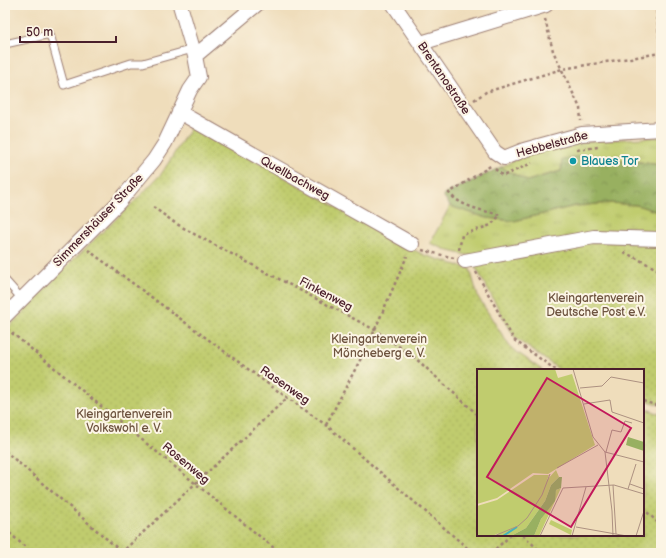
<svg xmlns="http://www.w3.org/2000/svg" width="666" height="558" font-family="'Balsamiq Sans',sans-serif">
	<defs>
		<pattern id="grass-tufts" width="24" height="20" patternUnits="userSpaceOnUse"><rect width="24" height="20" fill="#c0cc6e"/><path d="M3 7l-1-3M5 7V3M7 7l1-3M15 17l-1-3M17 17v-4M19 17l1-3" fill="none" stroke="#a6af5f"/></pattern>
		<pattern id="forest-crowns" width="20" height="18" patternUnits="userSpaceOnUse"><rect width="20" height="18" fill="#98b061"/><path d="M2 6a3 3 0 1 1 6 0M12 15a3 3 0 1 1 6 0" fill="none" stroke="#7e8f50"/></pattern>
		<pattern id="garden-dots" width="8" height="8" patternUnits="userSpaceOnUse"><rect width="8" height="8" fill="#c0cc6e"/><path d="M2 2h.1M6 6h.1" fill="none" stroke="#a6af5f" stroke-width="1.8" stroke-linecap="round"/></pattern>
	</defs>
	<rect width="100%" height="100%" fill="#fcf5e5"/>
	<filter id="ink" filterUnits="userSpaceOnUse"><feTurbulence type="fractalNoise" baseFrequency=".025" numOctaves="2"/><feDisplacementMap in="SourceGraphic" scale="8" xChannelSelector="R" yChannelSelector="G"/><feConvolveMatrix kernelMatrix="1 2 1 2 8 2 1 2 1" color-interpolation-filters="sRGB"/></filter>
	<filter id="wash" filterUnits="userSpaceOnUse"><feTurbulence type="fractalNoise" baseFrequency=".012" numOctaves="4" result="noise"/><feDisplacementMap in="SourceGraphic" scale="16" xChannelSelector="R" yChannelSelector="G"/><feGaussianBlur stdDeviation="0.9" result="paint"/><feColorMatrix in="noise" values="0 0 0 0 0 0 0 0 0 0 0 0 0 0 0 0 0 1.4 0 .05"/><feComposite in="paint" operator="in"/></filter>
	<g filter="url(#wash)">
		<rect width="100%" height="100%" fill="#efddbb"/>
		<path fill="url(#grass-tufts)" stroke="#85764c" d="M661 137V165C651 164 640 161 630 161 595 159 560 171 527 181L501 167 519 158 574 142Z
			M610 203 637 205 661 213V235L471 256 449 251 430 243 450 206 487 218 514 221 575 206Z"/>
		<path fill="url(#forest-crowns)" stroke="#716846" d="M584 155 595 163 630 161 661 165V213L637 205 610 203 575 206 514 221 487 218 450 206 443 195 501 167 527 181 561 171 562 159Z"/>
		<path fill="url(#garden-dots)" stroke="#85764c" d="M192 125 406 246 424 255 470 269 478 297 510 347 542 370H478V535H643V408L661 414V553H5V331L70 263 137 199 162 173Z
			M599 239 661 241V405L643 399V370H560L515 338 473 263Z"/>
	</g>
	<g filter="url(#ink)">
		<g fill="none" stroke-linecap="round" stroke-linejoin="round">
			<defs>
				<path id="service" d="M5 44 50 34 64 85 131 63H143L193 49
					M5 280 22 299"/>
				<path id="minor" d="M394 5 495 152 504 158 524 150 582 134 661 129
					M421 43 546 5
					M195 56 256 5
					M179 112 412 244
					M465 261 594 237 661 239
					M5 316 119 202 154 160 165 143 190 90 199 77 195 56 180 5"/>
			</defs>
			<use href="#service" stroke="#9c7e73" stroke-width="9"/>
			<use href="#minor" stroke="#9c7e73" stroke-width="16"/>
			<path stroke="#9c7e73" stroke-width="2.5" stroke-dasharray="3 3" stroke-linecap="butt" d="M656 5 661 57
				M545 19 553 51 580 108 581 121
				M474 100 486 92 562 69 661 53
				M577 150 598 147
				M495 169 503 176 532 163
				M153 207 175 223 196 235 375 330 413 356 478 415
				M88 250 264 381 326 425 473 553
				M422 250 454 258
				M459 250 462 235 491 225 500 215C482 210 461 207 449 193L492 165
				M624 252 661 271
				M476 272 514 340 556 370
				M7 329 280 553
				M643 401 661 407
				M326 425 369 343 407 256
				M5 451 123 553
				M643 508 661 526
				M5 529 32 553
				M523 535 542 553
				M121 553 287 398
				M491 553 511 535"/>
			<use href="#service" stroke="#fff" stroke-width="7"/>
			<use href="#minor" stroke="#fff" stroke-width="14"/>
		</g>
	</g>
	<circle fill="#0f9aa8" stroke="#fcf5e5" stroke-width="1.5" cx="573" cy="161" r="4"/>
	<g text-anchor="middle" stroke-width="4" stroke-linejoin="round" paint-order="stroke">
		<g font-size="12" fill="#4a1f2b" stroke="#fcf5e5">
			<text transform="translate(444 78) rotate(56)" y="4">Brentanostraße</text>
			<text transform="translate(552 144) rotate(-15)" y="4">Hebbelstraße</text>
			<text transform="translate(295 178) rotate(29)" y="4">Quellbachweg</text>
			<text transform="translate(98 220) rotate(-46)" y="4">Simmershäuser Straße</text>
			<text transform="translate(326 294) rotate(28)" y="4">Finkenweg</text>
			<text transform="translate(285 385) rotate(35)" y="4">Rasenweg</text>
			<text transform="translate(186 463) rotate(40)" y="4">Rosenweg</text>
		</g>
		<g font-size="12" fill="#0d838f" stroke="#fcf5e5" text-anchor="start">
			<text x="581" y="165">Blaues Tor</text>
		</g>
		<g font-size="12" fill="#6d533f" stroke="#fcf5e5">
			<text x="596" y="302">Kleingartenverein<tspan x="596" dy="14">Deutsche Post e.V.</tspan></text>
			<text x="379" y="343">Kleingartenverein<tspan x="379" dy="14">Möncheberg e. V.</tspan></text>
			<text x="124" y="418">Kleingartenverein<tspan x="124" dy="14">Volkswohl e. V.</tspan></text>
		</g>
	</g>
	<g transform="translate(477 369)">
		<rect width="167" height="167" fill="#efddbb"/>
		<path d="M79 101 82 108 74 116 68 132 49 159 34 167H19ZM84 119 62 167H57L64 150 76 133 79 121ZM74 151 95 161 94 166 72 155Z" fill="#c0cc6e"/>
		<path d="M151 68 167 73V82L149 76ZM82 108H85L84 119 79 121 78 132 64 150 57 167H34L49 159 68 132 74 116Z" fill="#98b061"/>
		<path d="M0 0H78L81 9 95 5 118 76 71 105 56 104 20 129 0 135ZM57 106H72L64 127 50 148 37 158 15 167H0V137L20 131Z" fill="#c0cc6e"/>
		<path fill="none" stroke="#44b4bb" stroke-width="2" d="M26 167 40 158"/>
		<path fill="none" stroke="#ad9181" stroke-width="1" d="M96 0 116 68 128 83 135 142 136 167M103 19 125 17 134 8 167 14M107 35 133 31 135 43 167 54M128 83 167 93M129 83 135 61 144 63 148 52 155 54M80 99 121 76M153 115 167 120M136 116 139 165M151 120 159 95M99 158 150 167M17 167 41 157 50 149 65 126 73 105M63 167 86 119 137 116 167 125M95 167 109 118M159 167 167 142"/>
		<path fill="#c2185b" fill-opacity="0.15" stroke="#c2185b" stroke-width="2" d="M70 9 154 59 94 158 10 108Z"/>
		<rect width="167" height="167" fill="none" stroke="#4a1f2b" stroke-width="2"/>
	</g>
	<rect width="666" height="558" fill="none" stroke="#fcf5e5" stroke-width="20"/>
	<path d="M20 36v6h96v-6" fill="none" stroke="#4a1f2b" stroke-width="2"/>
	<text x="26" y="36" font-size="12" fill="#4a1f2b" stroke="#fcf5e5" stroke-width="3" paint-order="stroke">50 m</text>
</svg>
